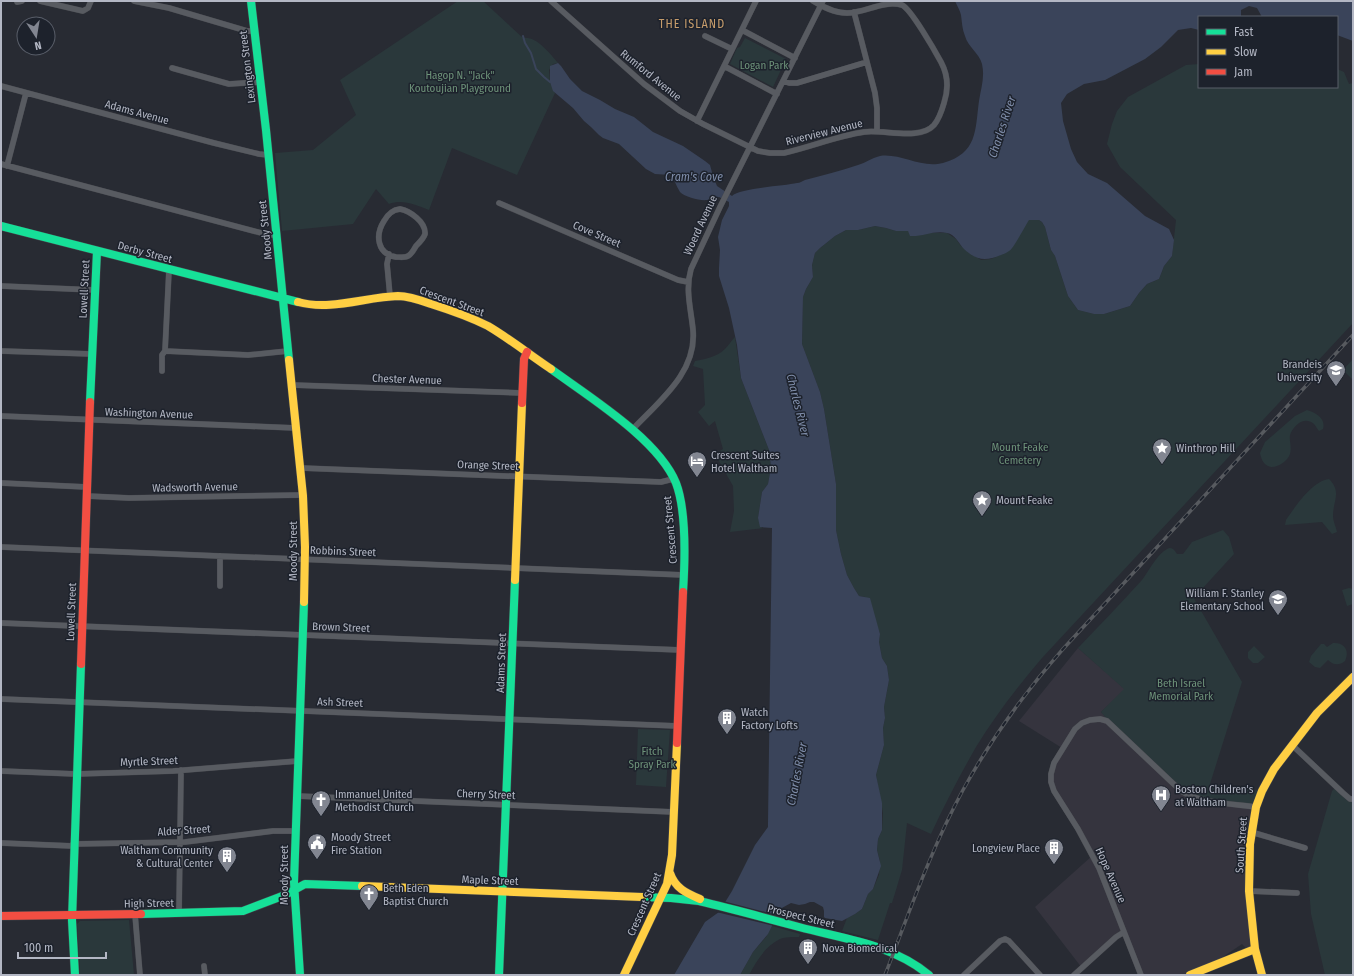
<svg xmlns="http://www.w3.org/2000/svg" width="1354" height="976" font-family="'Fira Sans Condensed',sans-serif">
	<rect width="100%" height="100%" fill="#282b33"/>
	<path fill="#35343e" d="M1078 648 1125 689 1101 712 1181 791 1256 807 1250 844 1255 949 1249 951 1242 944 1205 969 1190 975H1141L1124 932 1082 968 1035 907 1092 856 1056 794 1051 774 1062 748 1019 721Z"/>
	<path fill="#2a383b" d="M458 1H483L523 38C537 36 550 54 558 63L553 64 549 70 550 82 555 93 517 175 452 148 429 210C415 205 403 199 389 204L376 189 353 224 282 231 275 153 313 150 356 115 340 80Z
		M745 38 786 59 773 87 730 64 737 48 740 47Z
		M1199 64V87H1337V69L1344 72 1349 84 1353 83V323L1042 658C1018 686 995 716 976 747 960 775 945 804 931 834L907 823 902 870 892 903H890L878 940 842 931 847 918 855 914 862 909 868 894 873 889 879 875 880 861 877 850 878 839 882 830 883 813 876 775 884 745 883 728 885 718 884 707 889 680 887 666 882 658 879 642 880 634 877 625 865 597 859 596 854 588 847 575 841 554 836 530V484L824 409 820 392 802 344 803 297 806 289 813 277 812 265 815 253 820 248 835 236 846 230H858L875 226 886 228 896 231H908L912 236 925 233H947L956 239 961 246 981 260 991 259 1000 255 1029 219 1039 220 1042 222 1045 227 1051 250 1055 256 1068 296 1078 310 1094 314H1104L1130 306 1139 293 1147 284 1159 279 1164 266 1172 256 1176 220 1120 167 1107 144 1112 124 1117 111 1128 97 1186 65Z
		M735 337 741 378 769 450 771 467 768 484 762 492 758 518 762 528H765L730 532 734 511 733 486 715 454 723 449 715 421 709 426 698 412 705 405 703 369 693 366 695 361C705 359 717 357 725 349 729 345 731 341 735 337Z
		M1353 359V380L1343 370Z
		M1307 410C1316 413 1326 418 1323 429L1319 431C1317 429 1316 426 1314 424 1304 415 1293 426 1290 435 1289 441 1292 447 1290 454 1288 461 1275 470 1268 466 1263 464 1261 458 1260 453L1265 442 1295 416Z
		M1329 479C1342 492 1333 500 1333 516 1333 521 1336 527 1337 532L1332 534 1322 522 1285 525 1286 520C1295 507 1312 481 1329 479Z
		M1223 530 1229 537 1234 554 1202 589 1192 595 1242 682 1210 784 1262 791 1256 807 1191 797 1111 724 1101 712 1124 689 1078 648C1099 626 1121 603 1142 580 1149 571 1157 554 1167 549 1172 546 1175 551 1177 554H1183L1192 542Z
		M1349 588 1353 589V604L1347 606 1342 590Z
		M1333 643C1344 642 1350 650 1345 661 1339 666 1333 665 1328 660L1320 668 1315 667 1309 662 1311 656 1321 644H1324L1327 647Z
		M1254 646 1265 657 1258 663H1253L1248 658V652Z
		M638 729 670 730 666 787 636 785Z
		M1336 787 1353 799V975H1325L1311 914 1308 874 1332 791Z
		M129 920 134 975H80L77 924 80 921Z
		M772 926 800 934 799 937C793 937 785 937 780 939 765 946 756 962 749 975H740L753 952 766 937Z"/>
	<path fill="#3a445a" d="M955 1H1353V41L1337 35V17H1262L1257 8 1249 6 1241 10V17H1199V30L1191 28 1178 30 1161 47 1145 59 1105 80 1084 84 1067 94 1061 103 1063 121 1071 149 1077 162 1088 174 1107 183 1145 216 1169 229 1174 240 1172 256 1164 266 1159 279 1147 284 1139 293 1130 306 1104 314H1094L1078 310 1068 296 1055 256 1051 250 1045 227 1042 222 1039 220H1029C1025 226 1014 248 1009 251 1007 253 1003 254 1001 255 986 261 977 261 964 249 959 244 955 234 947 233 934 230 922 237 910 236L908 231H896L886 228 875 226 858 230H846L835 236 820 248 815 253 812 265 813 277 806 289 803 297 802 344 820 392 824 409 836 484V530L841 554 847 575 854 588 859 596 870 598 880 634 879 642 882 658 887 666 889 680 884 707 885 718 883 728 884 745 876 775 882 803V830L878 839 877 850 881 866 873 889 868 894 862 909 855 914 842 921 825 918 824 917V911L823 907 814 902H810L805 904 799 905 791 903 780 909 775 914 772 926 768 934 753 952 740 975H674L705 922 719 912 732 891 755 845 768 827V823L772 528 760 527 758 518 762 492 768 484 771 467 769 450 741 378 737 345 729 308 719 276V268L720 250 718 237 722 220 729 206V202L719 197C715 197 711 200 707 200 700 201 685 197 680 192 676 186 675 180 671 175L655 174 646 169 619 144 603 138 599 135 591 127 584 121 573 108 553 91 550 82V66L558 63 561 66 570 79 582 91 600 100 615 109 634 117 653 132 683 146 705 161 710 165 713 176 717 186 732 196C739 188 784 186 797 183 800 183 802 181 805 180 823 175 840 171 858 165 866 163 871 158 880 156 901 153 921 169 943 163 978 153 975 130 979 101 981 88 985 77 982 64 979 53 968 47 965 36 962 29 962 22 961 15 960 10 957 6 955 1Z"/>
	<path fill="#282b33" d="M723 901 777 915 774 926 716 912Z"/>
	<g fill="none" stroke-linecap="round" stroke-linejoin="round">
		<path stroke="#3a445a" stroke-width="2" d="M523 36 525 43 531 53 536 69 544 77 550 82"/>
		<defs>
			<path id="street" d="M40 1 83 11 88 8 91 1
				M134 1 169 8 247 31H254
				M551 1 644 84 680 111 703 124 758 151 770 153H784C811 147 837 136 864 132 883 129 920 141 934 125 939 119 942 110 944 103 949 88 948 75 941 62 935 51 911 9 902 5 882 0 866 13 847 13 834 13 823 7 813 1
				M17 2 22 1
				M854 12 875 93 877 108V131
				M742 30 795 58
				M705 36 732 49
				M724 66 777 94
				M172 68 229 84 260 82
				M783 81 789 83H797L867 62
				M1 86 214 143 259 154 268 155
				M697 121 756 1
				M1 164 269 235H277
				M7 166 26 93
				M499 203 678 280 688 282
				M400 209C410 211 426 222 425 234 424 238 419 243 416 246 414 249 412 254 408 256 405 258 400 257 396 257 377 254 375 235 384 221 388 214 392 210 400 209Z
				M389 254 387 264 390 296
				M1 286 95 290
				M1 351 92 354
				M165 351 248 355 288 351
				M162 371V355L165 351 169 270
				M292 385 522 393
				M1 416 296 428
				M632 430C658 402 697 373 693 330 691 309 685 290 691 269L720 207 823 1
				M301 468 661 482 673 479
				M1 483 87 487
				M87 496 129 498 303 495
				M1 547 684 575
				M220 586V556
				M1 623 681 650
				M1 699 678 726
				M1292 745 1343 793 1350 799H1353
				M1 771 76 774 173 771 298 761
				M297 796 674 812
				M1251 832 1305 848
				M1 843 73 846
				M73 844 185 842 273 831H296
				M1249 891 1297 893
				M179 913 181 770
				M135 914 140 975
				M204 966 205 975
				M964 975 1000 941 1005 939 1009 941 1040 975
				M1074 975 1116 937 1124 932
				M1141 975 1099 868 1078 829 1054 791 1051 782V774L1054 763 1075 729 1082 723 1090 720 1100 719 1107 721 1181 791C1199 803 1234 804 1256 807"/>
			<path id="fast" d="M251 1 266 130 289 360
				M1 226 298 302
				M551 369C589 397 658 439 676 483 687 512 685 561 683 592
				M90 402 97 251
				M642 897 671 898 699 901C733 909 766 918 799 927 844 939 892 944 929 975
				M141 914 243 911 285 895 305 884 362 886
				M75 975 72 920 81 664
				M300 975 294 882 304 602
				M499 975 515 580"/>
			<path id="slow" d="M298 302C331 311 365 297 398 296 409 296 420 300 431 304 450 310 470 317 488 326 510 339 530 355 551 369
				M289 360 303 496 305 547 304 602
				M515 580 522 403
				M670 873C675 888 686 893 700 899
				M362 886 642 897
				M624 975 667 884 672 855 677 743
				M1190 975 1255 949
				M1262 975 1255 949 1249 891 1250 844 1256 807 1262 791 1274 769 1317 713 1353 677"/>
			<path id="jam" d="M522 403 524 359 527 352
				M81 664 90 402
				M677 743 683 592
				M1 916 141 914"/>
		</defs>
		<use href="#street" stroke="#44464c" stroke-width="6"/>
		<use href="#fast" stroke="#44464c" stroke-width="9"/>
		<use href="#slow" stroke="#44464c" stroke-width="9"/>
		<use href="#jam" stroke="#44464c" stroke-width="9"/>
		<use href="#street" stroke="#585b61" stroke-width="5.5"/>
		<use href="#fast" stroke="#16e098" stroke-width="8"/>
		<use href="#slow" stroke="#ffcf43" stroke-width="8"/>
		<use href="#jam" stroke="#f24e42" stroke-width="8"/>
		<defs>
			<path id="rail" d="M885 975C909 913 931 849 963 790 991 739 1025 692 1063 649L1353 335"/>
		</defs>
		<use href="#rail" stroke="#575a5f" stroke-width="3.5"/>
		<use href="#rail" stroke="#1d222c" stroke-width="2" stroke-dasharray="6" stroke-linecap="butt"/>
	</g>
	<defs>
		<symbol id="university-pin" viewBox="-11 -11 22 30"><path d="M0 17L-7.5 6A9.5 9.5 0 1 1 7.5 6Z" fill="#828691" stroke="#1d222c"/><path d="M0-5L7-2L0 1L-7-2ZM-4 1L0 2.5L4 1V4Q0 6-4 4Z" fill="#fff"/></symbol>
		<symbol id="sight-pin" viewBox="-11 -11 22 30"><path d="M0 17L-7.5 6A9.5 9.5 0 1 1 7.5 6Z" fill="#828691" stroke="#1d222c"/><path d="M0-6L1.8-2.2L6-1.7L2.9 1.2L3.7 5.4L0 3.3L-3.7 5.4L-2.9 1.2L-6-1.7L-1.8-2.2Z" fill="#fff"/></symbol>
		<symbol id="hotel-pin" viewBox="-11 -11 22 30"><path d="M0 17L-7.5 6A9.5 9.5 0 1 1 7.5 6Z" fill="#828691" stroke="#1d222c"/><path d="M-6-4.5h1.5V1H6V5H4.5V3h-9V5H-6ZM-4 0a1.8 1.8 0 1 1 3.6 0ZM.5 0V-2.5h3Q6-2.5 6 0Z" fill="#fff"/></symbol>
		<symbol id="school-pin" viewBox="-11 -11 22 30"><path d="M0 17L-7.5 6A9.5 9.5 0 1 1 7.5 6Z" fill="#828691" stroke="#1d222c"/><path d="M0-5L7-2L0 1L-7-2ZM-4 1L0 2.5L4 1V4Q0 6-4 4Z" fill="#fff"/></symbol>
		<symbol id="building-pin" viewBox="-11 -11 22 30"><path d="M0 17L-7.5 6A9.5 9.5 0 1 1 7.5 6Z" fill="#828691" stroke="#1d222c"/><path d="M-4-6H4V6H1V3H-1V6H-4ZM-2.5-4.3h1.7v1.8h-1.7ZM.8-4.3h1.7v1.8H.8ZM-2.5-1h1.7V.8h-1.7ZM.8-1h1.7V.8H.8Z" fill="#fff"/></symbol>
		<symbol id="hospital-pin" viewBox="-11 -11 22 30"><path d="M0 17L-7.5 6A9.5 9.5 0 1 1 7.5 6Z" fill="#828691" stroke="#1d222c"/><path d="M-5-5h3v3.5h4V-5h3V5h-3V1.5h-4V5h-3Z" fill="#fff"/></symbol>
		<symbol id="church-pin" viewBox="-11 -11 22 30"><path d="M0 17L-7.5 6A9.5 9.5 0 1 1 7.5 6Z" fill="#828691" stroke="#1d222c"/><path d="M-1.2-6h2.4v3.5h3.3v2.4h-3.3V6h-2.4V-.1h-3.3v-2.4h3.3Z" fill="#fff"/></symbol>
		<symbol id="civic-pin" viewBox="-11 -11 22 30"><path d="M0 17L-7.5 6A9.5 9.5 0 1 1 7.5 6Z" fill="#828691" stroke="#1d222c"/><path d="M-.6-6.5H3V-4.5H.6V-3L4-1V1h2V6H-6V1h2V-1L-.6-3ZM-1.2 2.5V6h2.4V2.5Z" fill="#fff"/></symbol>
	</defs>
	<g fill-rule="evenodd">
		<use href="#university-pin" x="1325" y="359" width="22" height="30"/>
		<use href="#sight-pin" x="1151" y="437" width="22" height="30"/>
		<use href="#hotel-pin" x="686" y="450" width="22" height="30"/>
		<use href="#sight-pin" x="971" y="489" width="22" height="30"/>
		<use href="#school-pin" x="1267" y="588" width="22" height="30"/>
		<use href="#building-pin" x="716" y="707" width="22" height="30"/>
		<use href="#hospital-pin" x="1150" y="784" width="22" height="30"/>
		<use href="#church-pin" x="310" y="789" width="22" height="30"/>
		<use href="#civic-pin" x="306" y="832" width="22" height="30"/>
		<use href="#building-pin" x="1043" y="837" width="22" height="30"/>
		<use href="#building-pin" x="216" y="845" width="22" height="30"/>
		<use href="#church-pin" x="358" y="883" width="22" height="30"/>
		<use href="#building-pin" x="797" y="937" width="22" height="30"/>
	</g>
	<g text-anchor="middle" stroke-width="3" stroke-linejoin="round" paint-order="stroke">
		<g font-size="11" fill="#6d9279" stroke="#1d222c">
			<text x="764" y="69">Logan Park</text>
			<text x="460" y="79">Hagop N. "Jack"<tspan x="460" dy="13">Koutoujian Playground</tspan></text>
			<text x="1020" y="451">Mount Feake<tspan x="1020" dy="13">Cemetery</tspan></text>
			<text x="1181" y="687">Beth Israel<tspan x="1181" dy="13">Memorial Park</tspan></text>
			<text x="652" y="755">Fitch<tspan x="652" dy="13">Spray Park</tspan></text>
		</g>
		<g font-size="11" fill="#b3b7c4" stroke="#1d222c">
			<text transform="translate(247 67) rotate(-97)" y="4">Lexington Street</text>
			<text transform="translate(651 75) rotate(39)" y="4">Rumford Avenue</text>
			<text transform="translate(137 112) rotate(15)" y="4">Adams Avenue</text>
			<text transform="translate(824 132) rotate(-14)" y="4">Riverview Avenue</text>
			<text transform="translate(700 225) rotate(-65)" y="4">Woerd Avenue</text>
			<text transform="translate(265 230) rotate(-96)" y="4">Moody Street</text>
			<text transform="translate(597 234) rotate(23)" y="4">Cove Street</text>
			<text transform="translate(145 252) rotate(15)" y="4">Derby Street</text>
			<text transform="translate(84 289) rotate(-87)" y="4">Lowell Street</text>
			<text transform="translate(452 301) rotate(20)" y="4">Crescent Street</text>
			<text transform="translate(407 379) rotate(2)" y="4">Chester Avenue</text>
			<text transform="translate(149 413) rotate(2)" y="4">Washington Avenue</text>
			<text transform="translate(488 465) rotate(2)" y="4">Orange Street</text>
			<text transform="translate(195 487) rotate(-1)" y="4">Wadsworth Avenue</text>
			<text transform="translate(670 530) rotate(-95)" y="4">Crescent Street</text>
			<text transform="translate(293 551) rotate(-90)" y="4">Moody Street</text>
			<text transform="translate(343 551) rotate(2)" y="4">Robbins Street</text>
			<text transform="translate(71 612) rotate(-88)" y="4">Lowell Street</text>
			<text transform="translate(341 627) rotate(2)" y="4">Brown Street</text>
			<text transform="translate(501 663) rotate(-88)" y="4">Adams Street</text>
			<text transform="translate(340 702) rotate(2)" y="4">Ash Street</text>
			<text transform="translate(149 761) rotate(-2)" y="4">Myrtle Street</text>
			<text transform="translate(486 794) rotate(2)" y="4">Cherry Street</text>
			<text transform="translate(184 830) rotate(-4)" y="4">Alder Street</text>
			<text transform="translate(1241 845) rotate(-86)" y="4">South Street</text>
			<text transform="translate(284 875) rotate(-90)" y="4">Moody Street</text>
			<text transform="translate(1111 875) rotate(66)" y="4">Hope Avenue</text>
			<text transform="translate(490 880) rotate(2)" y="4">Maple Street</text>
			<text transform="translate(149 903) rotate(-1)" y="4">High Street</text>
			<text transform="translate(644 904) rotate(-66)" y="4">Crescent Street</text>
			<text transform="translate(801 916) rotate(14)" y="4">Prospect Street</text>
		</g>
		<g font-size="11" fill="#b3b7c4" stroke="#1d222c" text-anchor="start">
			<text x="1322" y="368" text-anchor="end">Brandeis<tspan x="1322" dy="13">University</tspan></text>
			<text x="1176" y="452">Winthrop Hill</text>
			<text x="711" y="459">Crescent Suites<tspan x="711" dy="13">Hotel Waltham</tspan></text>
			<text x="996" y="504">Mount Feake</text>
			<text x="1264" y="597" text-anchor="end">William F. Stanley<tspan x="1264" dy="13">Elementary School</tspan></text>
			<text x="741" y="716">Watch<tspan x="741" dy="13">Factory Lofts</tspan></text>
			<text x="1175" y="793">Boston Children's<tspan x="1175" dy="13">at Waltham</tspan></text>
			<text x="335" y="798">Immanuel United<tspan x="335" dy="13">Methodist Church</tspan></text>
			<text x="331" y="841">Moody Street<tspan x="331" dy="13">Fire Station</tspan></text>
			<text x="1040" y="852" text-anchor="end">Longview Place</text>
			<text x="213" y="854" text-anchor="end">Waltham Community<tspan x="213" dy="13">&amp; Cultural Center</tspan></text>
			<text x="383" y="892">Beth Eden<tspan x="383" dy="13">Baptist Church</tspan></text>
			<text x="822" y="952">Nova Biomedical</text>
		</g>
		<g font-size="12" letter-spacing="1" fill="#c69c6b" stroke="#1d222c">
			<text x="692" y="28">THE ISLAND</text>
		</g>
		<g font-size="12" font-style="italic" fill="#7e8ca8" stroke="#1d222c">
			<text transform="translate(1002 127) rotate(-72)" y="4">Charles River</text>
			<text x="694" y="181">Cram's Cove</text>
			<text transform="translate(798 405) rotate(76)" y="4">Charles River</text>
			<text transform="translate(797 774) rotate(-79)" y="4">Charles River</text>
		</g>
	</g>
	<rect width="1354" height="976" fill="none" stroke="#b3b7c4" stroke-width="4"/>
	<rect x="1198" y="16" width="140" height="72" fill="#1d222c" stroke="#595e69"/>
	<rect x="1206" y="29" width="20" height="6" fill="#16e098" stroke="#595e69"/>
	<text x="1234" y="36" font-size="12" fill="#b3b7c4">Fast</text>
	<rect x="1206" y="49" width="20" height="6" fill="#ffcf43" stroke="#595e69"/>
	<text x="1234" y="56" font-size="12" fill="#b3b7c4">Slow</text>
	<rect x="1206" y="69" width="20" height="6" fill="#f24e42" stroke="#595e69"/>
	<text x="1234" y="76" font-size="12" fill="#b3b7c4">Jam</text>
	<g transform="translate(36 36) rotate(168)"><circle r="19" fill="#1d222c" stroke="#595e69"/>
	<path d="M0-3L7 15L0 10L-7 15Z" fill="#828691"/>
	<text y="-6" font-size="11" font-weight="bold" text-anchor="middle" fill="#b3b7c4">N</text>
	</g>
	<path d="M18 952v6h88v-6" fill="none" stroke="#b3b7c4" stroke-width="2"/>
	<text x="24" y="952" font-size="12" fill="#b3b7c4" stroke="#1d222c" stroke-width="3" paint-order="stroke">100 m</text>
</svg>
